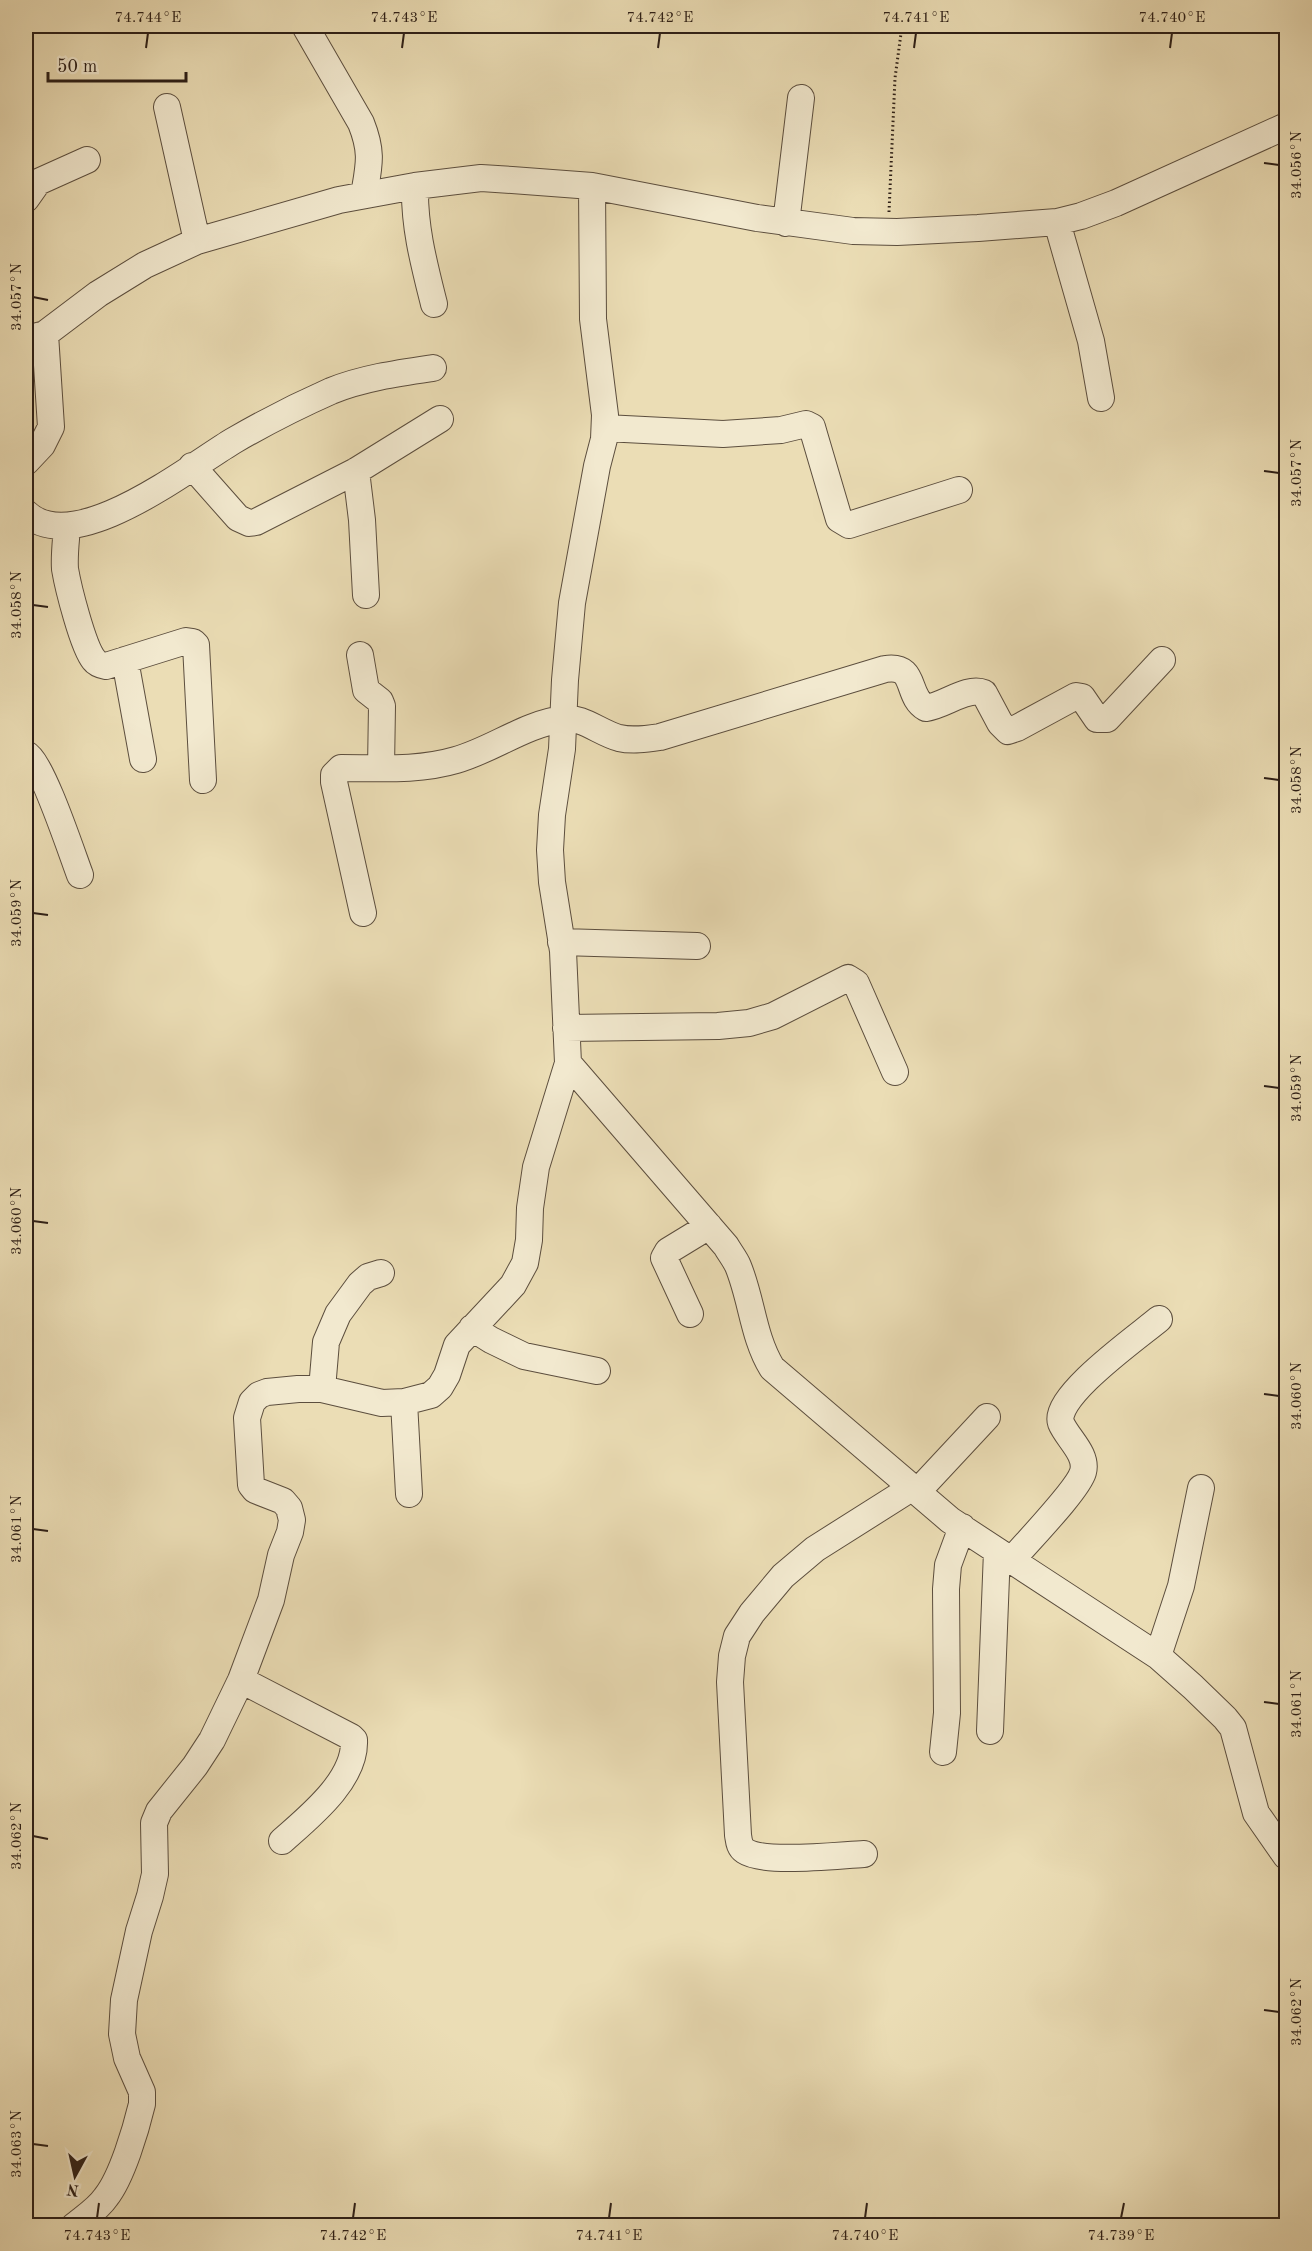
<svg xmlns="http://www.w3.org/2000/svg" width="1312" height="2251" font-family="'Old Standard TT',serif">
	<rect width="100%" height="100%" fill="#ebddb5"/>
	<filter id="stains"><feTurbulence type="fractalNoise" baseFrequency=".00333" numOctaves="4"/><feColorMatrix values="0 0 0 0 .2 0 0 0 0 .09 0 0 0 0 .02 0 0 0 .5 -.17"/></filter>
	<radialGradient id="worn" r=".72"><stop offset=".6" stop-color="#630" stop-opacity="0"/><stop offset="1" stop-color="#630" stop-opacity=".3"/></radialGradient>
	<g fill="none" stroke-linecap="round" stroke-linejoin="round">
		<defs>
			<path id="minor" d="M305 26 361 123C373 153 369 165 364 195
				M167 107 197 241
				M415 186C414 227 424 264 434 304
				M26 199 38 182 87 160
				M1057 222 1091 341 1101 398
				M786 223 801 98
				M26 339 45 334 98 294 145 265 197 241 339 200 415 186 481 178 512 180 592 186 757 218 853 231 897 232 978 228 1057 222 1081 216 1116 203 1286 126
				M605 428 723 434 781 430 806 424 812 427 814 434 839 519 849 525 959 490
				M26 462 42 445 51 427 45 334
				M192 466 238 518 249 523 256 522 356 471 440 419
				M356 471 362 520 366 595
				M26 513C74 559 188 468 233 441 264 423 297 406 331 391 363 378 399 373 433 368
				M67 527C66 541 64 555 65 569 68 587 83 647 94 660 97 664 101 665 106 666L186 641 193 642 196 645 203 780
				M360 655 366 690 380 701 382 706 381 768
				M125 660 143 759
				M26 754C42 762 72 854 80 875
				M363 913 334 782V775L341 768C379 768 419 771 456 760 492 750 525 724 563 719 582 716 600 733 619 738 632 741 646 739 660 737L885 669C918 664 905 696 926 708 944 706 967 686 984 693L1000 723 1008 731 1017 728 1076 696 1082 697 1097 719H1107L1162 660
				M561 942 697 946
				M566 1028 718 1026 749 1023 773 1016 848 978 856 983 895 1072
				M568 1063 726 1246C730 1253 735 1259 738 1266 752 1300 753 1337 772 1368L950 1520 1158 1656 1193 1687 1225 1718 1233 1728 1256 1813 1286 1856
				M690 1314 664 1258 668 1251 709 1226
				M472 1328 491 1340 524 1356 597 1371
				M322 1389 326 1342 338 1314 360 1284 368 1277 381 1273
				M404 1402 409 1494
				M918 1491 987 1417
				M1011 1561C1025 1544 1078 1490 1083 1472 1088 1454 1067 1438 1061 1423 1052 1397 1139 1336 1159 1319
				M1158 1656 1181 1586 1201 1488
				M241 1680 351 1737 354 1740C356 1780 309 1817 282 1841
				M990 1731 997 1551
				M943 1752 947 1713 946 1589 948 1565 962 1527
				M864 1854C840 1855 764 1864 745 1851 739 1847 739 1841 738 1835L730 1682 732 1656 737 1636 752 1613 783 1576 815 1549 913 1487
				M74 2226C85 2217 98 2209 106 2197 122 2177 136 2129 142 2104V2092L127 2058 122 2034 124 2000 139 1931 150 1896 155 1874 154 1823 159 1811 195 1766 212 1740 241 1680 271 1600 281 1555 290 1532 292 1520 289 1508 283 1501 255 1490 251 1485 247 1418 252 1402 259 1395 267 1392 298 1389H322L382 1403 404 1402 431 1395 440 1387 447 1375 457 1345 513 1285 525 1263 529 1240 530 1208 536 1167 568 1063 563 951 552 882 550 850 552 815 562 749 565 680 572 603 597 466 604 439 605 415 593 319 592 186"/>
		</defs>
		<use href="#minor" stroke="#5c4e3e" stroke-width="28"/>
		<path stroke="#2c1e16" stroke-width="3" stroke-dasharray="1.5 3" stroke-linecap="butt" d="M889 212 895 78 902 26"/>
		<use href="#minor" stroke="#f2e9cf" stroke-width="26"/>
	</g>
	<path fill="none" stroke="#2c1e16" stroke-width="2" d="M146 48 148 33M402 48 404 33M658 48 660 33M914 48 916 33M1170 48 1172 33M1264 163 1279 165M33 297 48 300M1264 471 1279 473M33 605 48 607M1264 778 1279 780M33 913 48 915M1264 1086 1279 1088M33 1221 48 1223M1264 1394 1279 1396M33 1529 48 1531M1264 1702 1279 1704M33 1836 48 1839M1264 2010 1279 2012M33 2144 48 2146M97 2218 99 2203M353 2218 355 2203M609 2218 611 2203M865 2218 867 2203M1121 2218 1124 2203"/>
	<rect width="1312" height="2251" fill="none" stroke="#ebddb5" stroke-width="66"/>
	<g transform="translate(75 2176) rotate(188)" stroke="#f2e9cf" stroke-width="4.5" paint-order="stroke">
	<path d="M0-4.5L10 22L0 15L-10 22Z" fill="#2c1e16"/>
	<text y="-9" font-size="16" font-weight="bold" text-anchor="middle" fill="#2c1e16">N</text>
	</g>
	<path d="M48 72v9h138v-9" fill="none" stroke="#2c1e16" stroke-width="3"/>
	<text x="57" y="72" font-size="18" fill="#2c1e16" stroke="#f2e9cf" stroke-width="4.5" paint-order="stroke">50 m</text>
	<rect x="33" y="33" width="1246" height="2185" fill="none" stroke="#2c1e16" stroke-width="2"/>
	<g font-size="15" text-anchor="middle" fill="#2c1e16">
		<text x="148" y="22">74.744°E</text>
		<text x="404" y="22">74.743°E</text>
		<text x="660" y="22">74.742°E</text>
		<text x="916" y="22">74.741°E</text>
		<text x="1172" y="22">74.740°E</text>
		<text transform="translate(1296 165) rotate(-90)" y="5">34.056°N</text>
		<text transform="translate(16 297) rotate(-90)" y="5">34.057°N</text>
		<text transform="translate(1296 473) rotate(-90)" y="5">34.057°N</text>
		<text transform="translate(16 605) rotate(-90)" y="5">34.058°N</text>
		<text transform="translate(1296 780) rotate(-90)" y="5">34.058°N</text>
		<text transform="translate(16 913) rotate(-90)" y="5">34.059°N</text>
		<text transform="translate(1296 1088) rotate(-90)" y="5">34.059°N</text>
		<text transform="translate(16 1221) rotate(-90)" y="5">34.060°N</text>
		<text transform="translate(1296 1396) rotate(-90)" y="5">34.060°N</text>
		<text transform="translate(16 1529) rotate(-90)" y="5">34.061°N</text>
		<text transform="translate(1296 1704) rotate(-90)" y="5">34.061°N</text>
		<text transform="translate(16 1836) rotate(-90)" y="5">34.062°N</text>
		<text transform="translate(1296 2012) rotate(-90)" y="5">34.062°N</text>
		<text transform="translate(16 2144) rotate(-90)" y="5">34.063°N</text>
		<text x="97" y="2240">74.743°E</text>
		<text x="353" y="2240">74.742°E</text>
		<text x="609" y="2240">74.741°E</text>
		<text x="865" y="2240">74.740°E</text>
		<text x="1121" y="2240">74.739°E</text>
	</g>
	<rect width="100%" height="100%" filter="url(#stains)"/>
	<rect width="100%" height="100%" fill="url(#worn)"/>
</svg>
